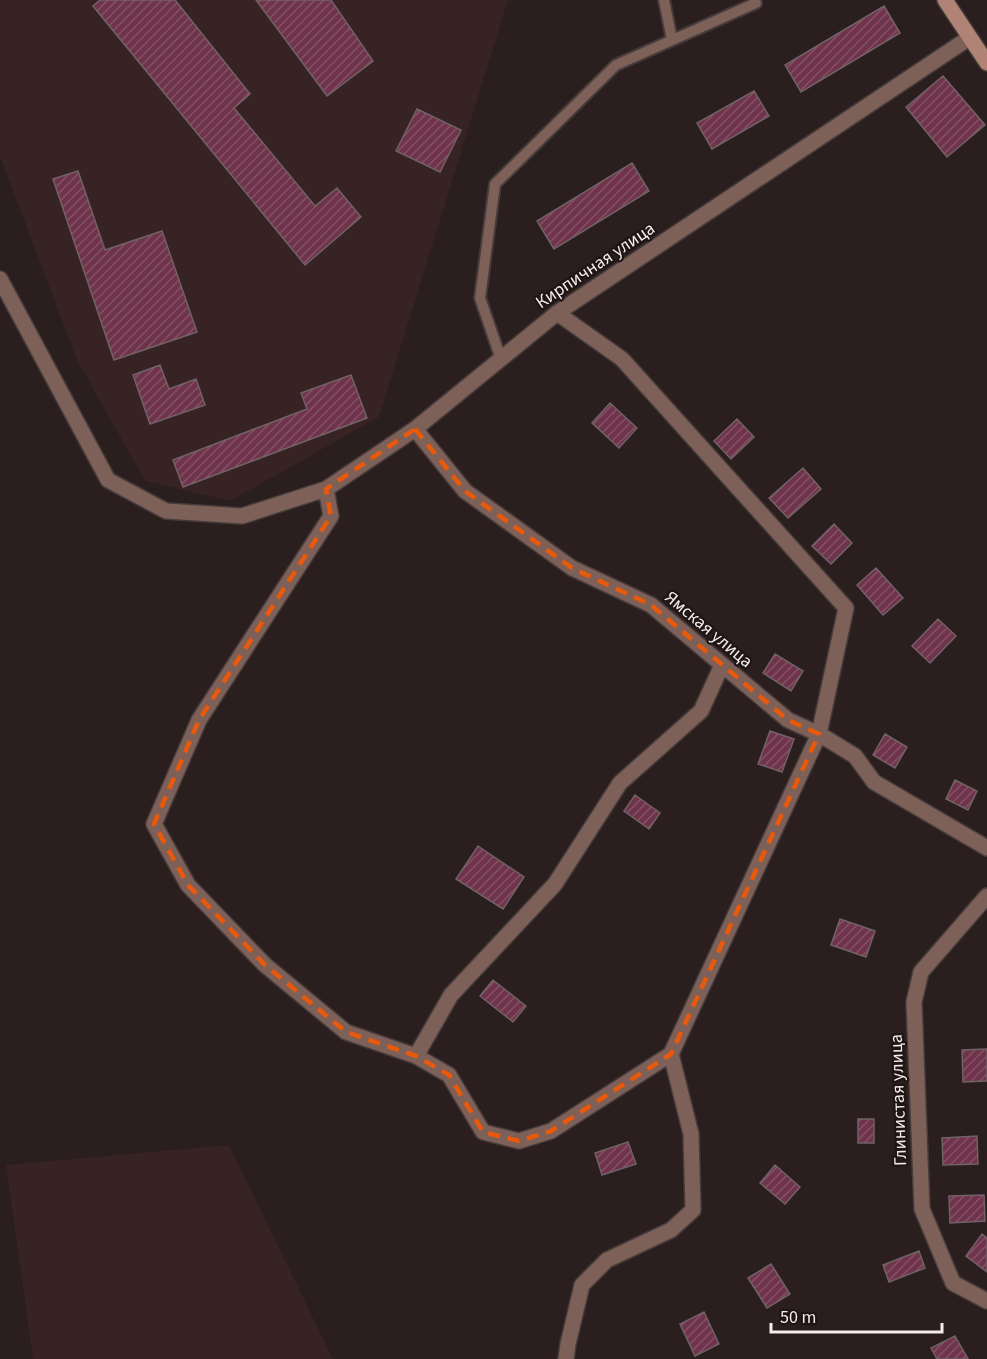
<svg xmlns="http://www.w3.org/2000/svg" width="987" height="1359" font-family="'Source Sans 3',sans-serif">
	<defs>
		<pattern id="building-hatch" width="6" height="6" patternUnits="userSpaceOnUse" patternTransform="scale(1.5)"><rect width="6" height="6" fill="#6f334b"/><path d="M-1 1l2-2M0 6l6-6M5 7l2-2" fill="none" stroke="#845165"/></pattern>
	</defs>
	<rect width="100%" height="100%" fill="#2a1e1e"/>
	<path fill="#372324" d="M0 0H508L379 417 230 501 145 481 77 360 0 156Z
		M229 1145 333 1359H33L6 1165Z"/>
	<path fill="url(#building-hatch)" stroke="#706266" stroke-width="1.5" d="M100 0H175L250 94 234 108 315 206 337 188 361 217 305 265 93 6Z
		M256 0H331L373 61 327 96Z
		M884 6 900 33 801 92 785 65Z
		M943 76 985 125 947 157 906 107Z
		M754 91 769 116 712 149 697 123Z
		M417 109 461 130 440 172 396 151Z
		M632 163 649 191 554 249 537 221Z
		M78 171 105 250 162 231 197 332 114 360 53 179Z
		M160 365 169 389 196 379 205 405 150 424 133 375Z
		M351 375 367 418 183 487 173 460 307 409 301 393Z
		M610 403 637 428 619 448 592 423Z
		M737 419 754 437 731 459 714 441Z
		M803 468 821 489 788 518 769 498Z
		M834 524 852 543 831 564 812 546Z
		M876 568 903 598 883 615 857 585Z
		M938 619 956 636 930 663 912 646Z
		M775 654 803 671 791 691 763 673Z
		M770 731 794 739 782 772 758 764Z
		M885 734 907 747 895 768 873 755Z
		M955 780 977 791 968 810 946 799Z
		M635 795 660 813 649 829 624 811Z
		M478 846 524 877 503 909 456 879Z
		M840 919 875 931 866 957 831 945Z
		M493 980 526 1006 513 1022 480 996Z
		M987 1049V1081L963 1082 962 1050Z
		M858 1119H874V1143H858Z
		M977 1136 978 1164 943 1165 942 1138Z
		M628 1142 636 1164 602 1175 595 1153Z
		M775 1165 800 1187 785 1204 760 1183Z
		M984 1195 985 1221 950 1223 949 1196Z
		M982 1234 987 1238V1272L966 1256Z
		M919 1251 925 1268 889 1282 883 1265Z
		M771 1264 790 1294 767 1308 748 1278Z
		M704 1312 719 1344 695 1356 680 1324Z
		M955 1336 968 1359H937L931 1348Z"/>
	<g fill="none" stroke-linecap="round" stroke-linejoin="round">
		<defs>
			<path id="lane" d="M664 0 672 40
				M501 359 480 298 495 184 616 65 756 3"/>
			<path id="street" d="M0 279 108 480 166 511 242 516 326 489 415 429 557 313 969 38
				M557 313 622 359 846 608 819 734 671 1054 691 1134 693 1210 671 1230 607 1260 582 1285 568 1344 566 1359
				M415 429 465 491 572 568 651 605 788 720 819 734 855 756 874 782 987 848
				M326 489 331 516 199 720 154 824 188 885 265 965 346 1032 416 1056 449 1075 483 1132 519 1141 551 1131 671 1054
				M987 896 921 972 914 1002 922 1209 953 1283 987 1301
				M416 1056 451 995 555 884 620 783 701 711 722 665"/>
			<path id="secondary" d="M945 0 987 63"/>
		</defs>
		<use href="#lane" stroke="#463b3b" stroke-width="14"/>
		<use href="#street" stroke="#463b3b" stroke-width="18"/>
		<use href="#secondary" stroke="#463b3b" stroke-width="18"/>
		<use href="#lane" stroke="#7d6058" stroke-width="10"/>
		<use href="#street" stroke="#7d6058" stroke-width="15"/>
		<use href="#secondary" stroke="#b18376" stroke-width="15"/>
	</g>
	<path fill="none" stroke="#e8590c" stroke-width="4.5" stroke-dasharray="12 8" stroke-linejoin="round" d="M415 429 465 491 572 568 651 605 788 720 819 734 671 1054 551 1131 519 1141 483 1132 449 1075 416 1056 346 1032 265 965 188 885 154 824 199 720 331 516 326 489Z"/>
	<g text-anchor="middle" stroke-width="4.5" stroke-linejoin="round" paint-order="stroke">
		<g font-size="18" fill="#f5ecec" stroke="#201515">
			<text transform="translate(595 265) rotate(-34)" y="6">Кирпичная улица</text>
			<text transform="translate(709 629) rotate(40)" y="6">Ямская улица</text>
			<text transform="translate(898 1100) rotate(-92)" y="6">Глинистая улица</text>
		</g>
	</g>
	<path d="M771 1323v9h171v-9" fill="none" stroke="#f5ecec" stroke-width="3"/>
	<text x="780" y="1323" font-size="18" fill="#f5ecec" stroke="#201515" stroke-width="4.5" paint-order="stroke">50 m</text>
</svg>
